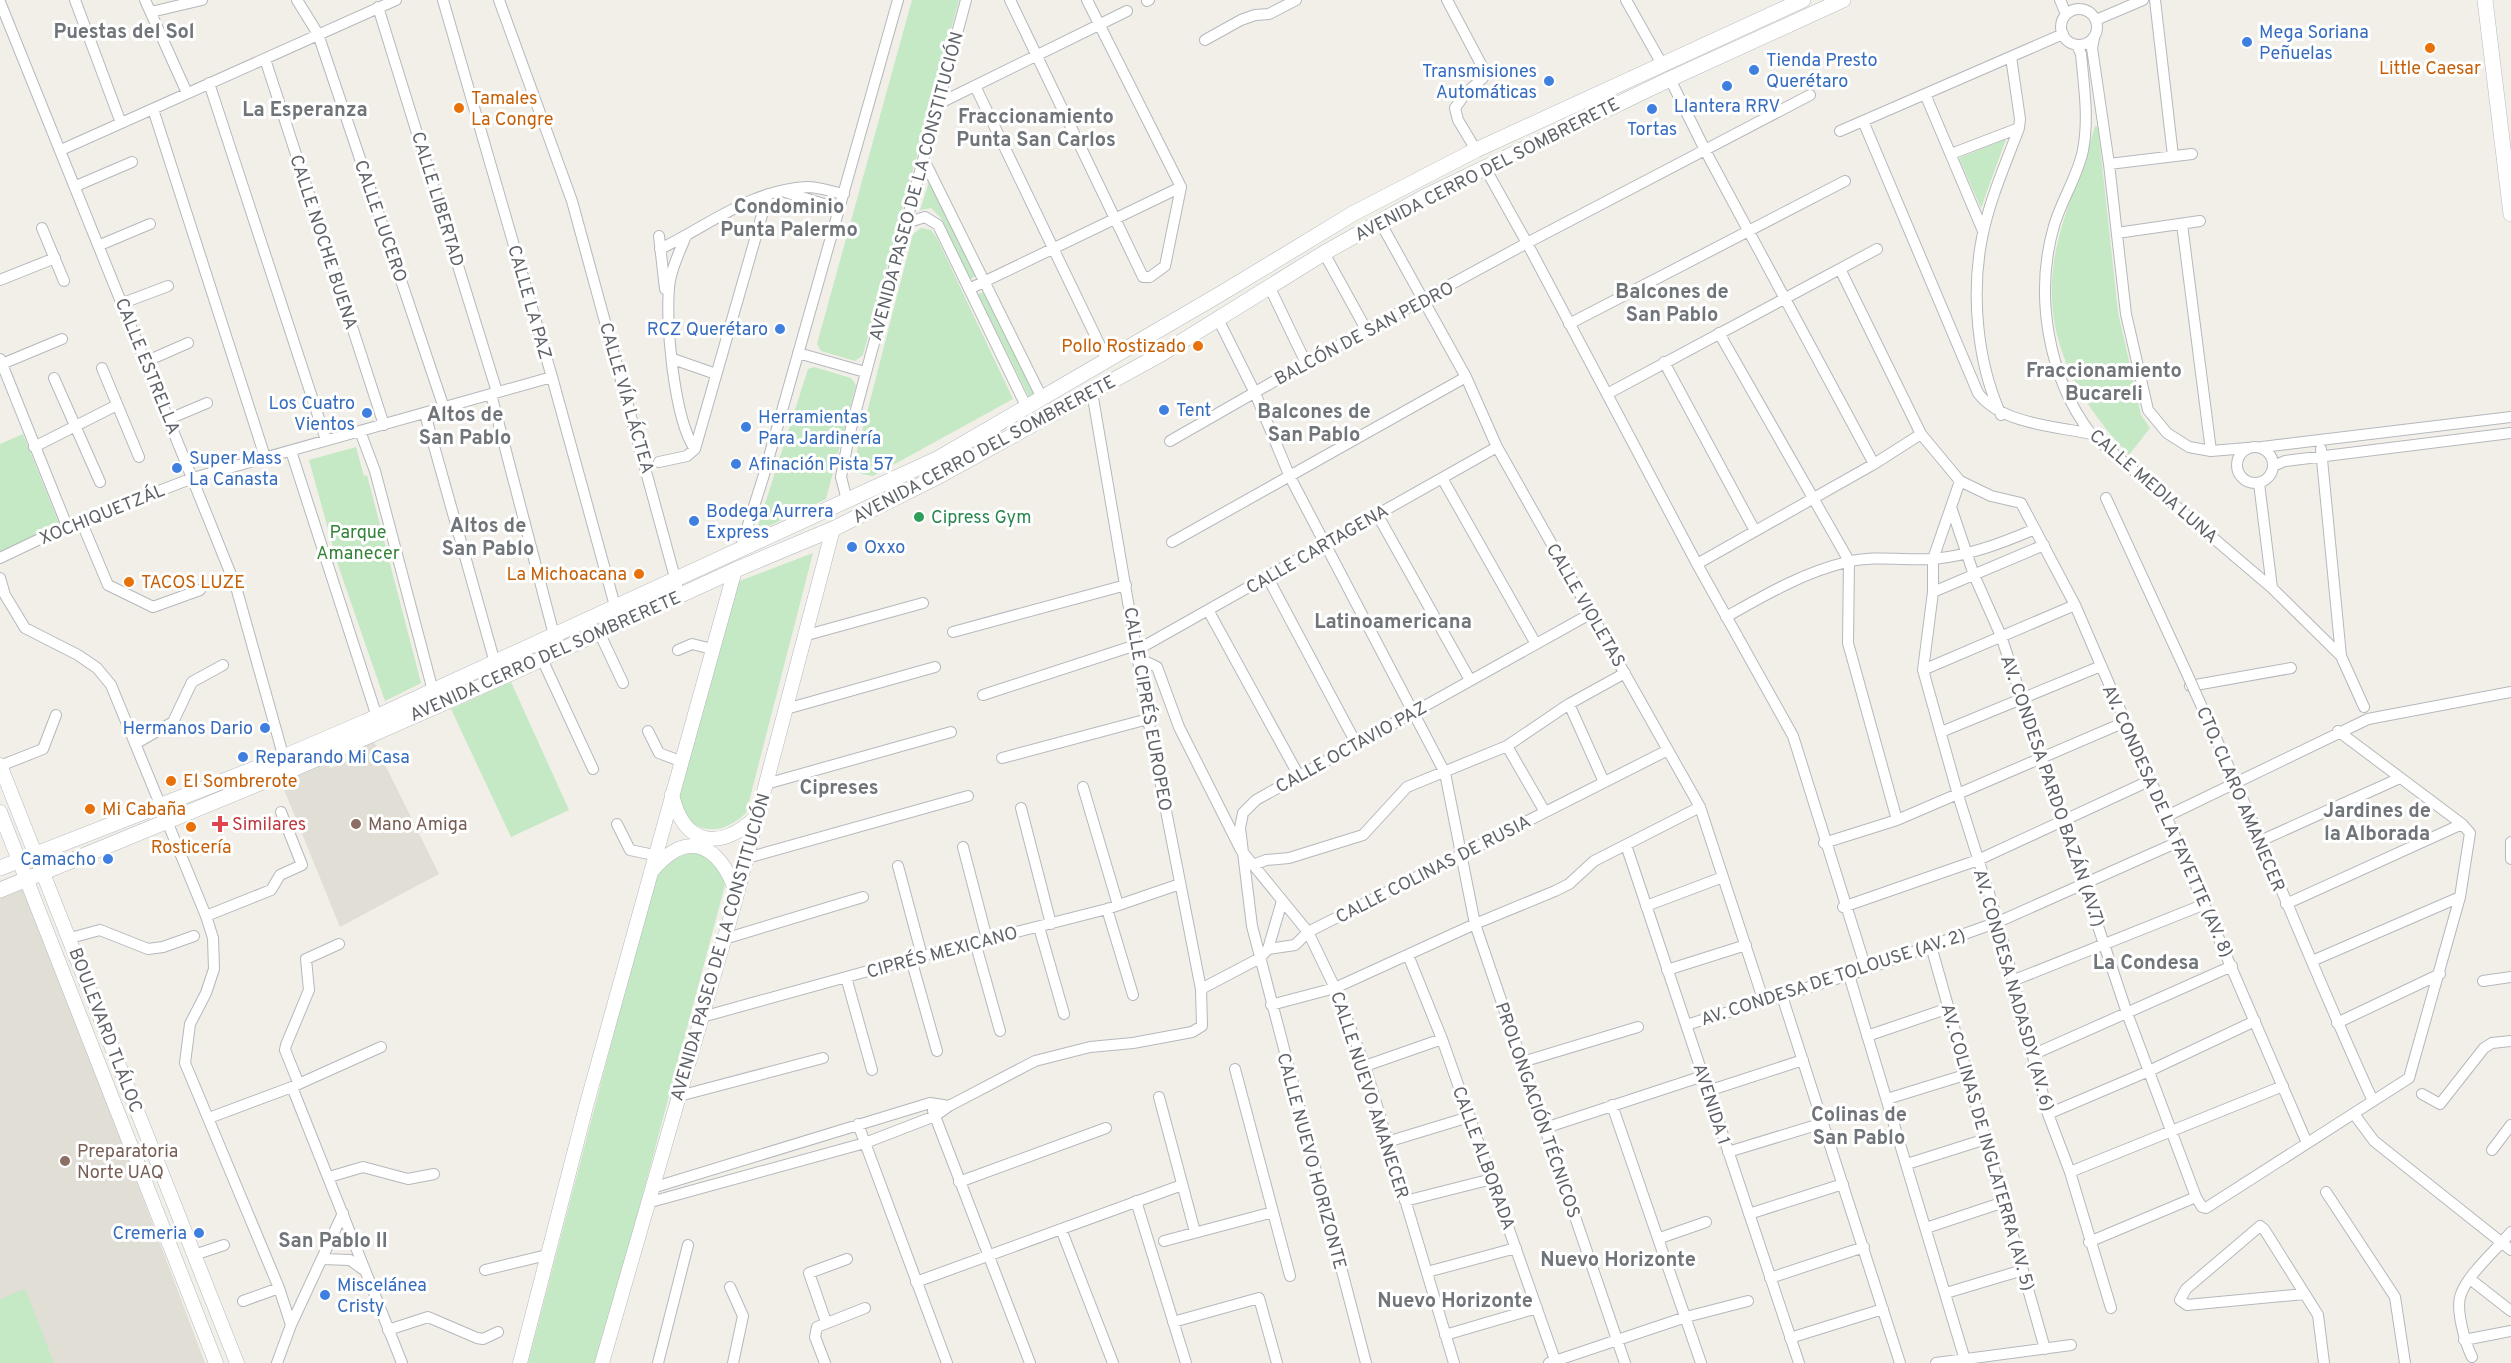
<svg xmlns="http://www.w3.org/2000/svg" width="2511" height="1363" font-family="Overpass,sans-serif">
	<rect width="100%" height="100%" fill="#f1efe8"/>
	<path fill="#e1ded6" d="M370 734 439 874 340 927 278 775 317 758 331 768 356 758 362 755 367 735Z
		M23 883 53 959 205 1363H0V892Z"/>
	<path fill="#c5e8c5" d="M912 0H959L863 355 855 361 821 351 817 344Z
		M2095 126 2098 127 2118 312 2141 415 2150 428 2129 455C2066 388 2034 318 2062 226 2072 192 2086 160 2095 126Z
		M2006 139 1981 208 1959 158Z
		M929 182 976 276 970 279 941 218 931 208 920 210Z
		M921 228 931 230 937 238 1013 399 873 476 862 474 855 465 856 455 913 234Z
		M984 292 1034 395 1029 397 978 294Z
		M814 367 851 378 856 385 826 499 756 532 808 369Z
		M23 434 59 523 0 553V444Z
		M356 447 364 476 367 475 421 683 385 701 338 565 309 460Z
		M813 553 746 813C726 831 709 835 686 820L677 794 737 582Z
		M511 682 569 810 511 837 451 709Z
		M701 852 722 868 725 885 598 1363H528L654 880C666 863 680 853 701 852Z
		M25 1289 54 1363H0V1299Z"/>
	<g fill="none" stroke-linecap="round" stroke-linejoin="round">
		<defs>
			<path id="minor" d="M75 0 121 123
				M145 0 187 93
				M297 0 318 34 444 408
				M443 0 552 377 615 606
				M499 0 572 201 680 596
				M1010 0 1143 277H1150L1165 266 1181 187
				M1087 0 1181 187
				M1447 0 1483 68V78L1465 94 1455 108 1458 120 1476 150
				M1626 0 1663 66
				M2060 0 2066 14
				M2155 0 2173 156
				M1147 1 1149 0
				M0 2 236 587 285 762
				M378 7 497 392
				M2061 27a18 18 0 1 1 36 0a18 18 0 1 1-36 0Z
				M151 12 202 0
				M2096 20 2143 0
				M2094 38 2092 48 2109 164 2126 314 2148 410 2167 433 2189 447 2211 451 2247 448
				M1205 40 1241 20 1255 15 1269 14 1296 0
				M2077 45 2081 54C2084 87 2089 118 2083 150 2078 176 2061 201 2054 226 2034 295 2048 377 2091 434L2272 588 2341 656 2364 707
				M265 59 384 425
				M1670 79 1706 152 1874 464
				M209 83 326 440
				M975 86 1107 360
				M1925 94 1983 231
				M940 103 1127 11
				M153 109 265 457
				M1863 121 1978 393C2001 424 2055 426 2091 434
				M1840 131 2063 34
				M61 150 396 0
				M1951 154 2019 128
				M924 160 1042 398
				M2109 164 2192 154
				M1484 166 1527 243 1697 564 1793 736 1866 969
				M76 186 132 162
				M785 192 840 209
				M1379 220 1466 377 1497 447 1700 807 1764 1002
				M906 223 925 217 938 225 1027 408
				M2182 224 2211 451
				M42 228 64 281
				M2117 233 2200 221
				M659 236 665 289
				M686 236C680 250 673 265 670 280 664 316 674 420 695 449
				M100 245 150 224
				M660 249C708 226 752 189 808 187 819 187 832 192 844 194
				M1324 253 1367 331
				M1840 269 1921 434 1960 481 1991 496 2021 503 2075 605 2307 1143
				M0 280 55 258
				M1269 286 1306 363
				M969 289 1181 187
				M123 303 168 286
				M1218 319 1255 393 1290 477 1445 773 1475 924 1625 1363
				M1569 324 1845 181
				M1719 333 1849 561 1848 643 1897 820
				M798 353 865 372
				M0 359 67 526
				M673 359 716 374
				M147 361 188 343
				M1664 362 1755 531
				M2 364 62 339
				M102 368 139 457
				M54 378 100 482
				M491 394 554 635
				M1607 394 1877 249
				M425 414 495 663
				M2001 415C1977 362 1971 294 1982 238 1989 201 2006 163 2019 128L2020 119 2011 57
				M169 419 207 403
				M360 431 375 471 433 691
				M1170 441 1306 363 1527 243 1810 95
				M2237 465a18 18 0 1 1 36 0a18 18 0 1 1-36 0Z
				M34 447 117 405
				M2262 447 2511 417
				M2321 449 2341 656
				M291 451 377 717
				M659 462 687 456 695 449 768 194
				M2273 466 2285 461 2511 433
				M1442 478 1536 644
				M1960 481 1933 559V592L1923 670 1958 795 1998 922 2048 1114 2070 1172 2111 1308
				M2259 483 2272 588
				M2106 498 2189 678
				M847 500 841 477 849 436 966 0
				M1952 510 1974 575 2001 636 2127 1013 2196 1197 2202 1207 2206 1208 2409 1078 2460 897 2470 833 2462 824 2338 731
				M1377 514 1470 680
				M81 521 108 585 153 607 200 590
				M1172 542 1466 377
				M740 550 763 478 898 0
				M0 558 67 526 193 478 552 377
				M1697 564 1874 464 1921 434
				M0 578 5 595 25 628 78 655 97 668 111 685 206 916 213 938 214 969 206 993 190 1024 185 1063 279 1288 291 1325
				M1268 578 1357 745
				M1933 592 2044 545
				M1208 610 1299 776
				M1726 617C1765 595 1804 572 1847 562 1875 555 1906 561 1934 559 1971 555 2002 543 2035 529
				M599 632 623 683
				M953 632 1126 585
				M807 635 923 603
				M678 650 692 644 712 649
				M1137 650 1497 447
				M1138 658 1157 667 1179 727 1241 850 1308 932 1335 988 1365 1066 1454 1363
				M542 659 593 769
				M1923 670 2075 605
				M2190 686 2291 668
				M2196 694C2258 828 2311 966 2373 1101
				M983 695 1136 645
				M1569 704 1604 782
				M786 709 935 667
				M648 731 659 753 680 761
				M1941 732 2101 666
				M135 744 173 722 192 682 223 665
				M1507 746 1545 812
				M1002 758 1148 719
				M0 766 43 749 56 715
				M766 784 951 732
				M1083 787 1118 905
				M1021 808 1051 924
				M2167 816 2368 719 2511 692
				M617 824 630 850 654 855
				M2260 841 2400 778
				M2511 842V859
				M1824 843 1897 820 2125 722
				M1626 845 1799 1363
				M963 847 987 939
				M747 858 968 796
				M1253 865 1266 860 1289 858 1363 835 1407 787 1507 746 1569 704 1625 673
				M898 866 922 956
				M2286 904 2462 824
				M1646 906 1723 877
				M1843 907 1978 860 2151 780
				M1107 909 1133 995
				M206 916 271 890 280 875 302 865 281 812
				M1039 927 1064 1014
				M70 938 100 930 148 949 163 947 194 936
				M724 939 863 897
				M975 942 1000 1031
				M1931 946 2045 1349
				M1268 949 1282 901
				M1408 955 1442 1039 1556 1363
				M911 959 937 1051
				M2312 961 2460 897
				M1667 970 1746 945
				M1849 975 1965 1360
				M846 977 872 1070
				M2012 981 2205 904
				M2483 981 2511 977
				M1201 989 1260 958 1268 949 1295 945 1308 932 1668 750
				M1782 996 1900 1363
				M1271 1005 1335 988 1475 924 1555 891 1569 884 1594 861 1700 807
				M702 1017 922 956 1107 909 1180 884
				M2337 1023 2440 974
				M1686 1025 1849 975 1998 922 2178 842
				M1867 1036 1949 1008
				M2032 1055 2232 966
				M1522 1062 1638 1027
				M1365 1066 1442 1039
				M1235 1069 1290 1276
				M298 1082 285 1050 286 1045 309 990 306 959 339 944
				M292 1087 402 1363
				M1708 1091 1803 1060
				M2422 1094 2440 1104 2484 1048 2492 1043 2511 1041
				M679 1096 823 1058
				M1159 1097 1195 1232
				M1887 1099 1968 1074
				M1612 1105 1701 1363
				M933 1111 1030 1363
				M2048 1114 2149 1071 2255 1021
				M2354 1114 2374 1141 2511 1250
				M209 1118 292 1087 381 1047
				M858 1124 947 1363
				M1545 1128 1703 1076
				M1387 1142 1469 1117
				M2492 1150 2511 1125
				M1728 1152 1823 1123
				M1907 1164 1986 1139
				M2070 1172 2283 1086
				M329 1177 363 1167 408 1179 434 1174
				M959 1182 1106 1128
				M652 1188 930 1103 949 1106
				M2326 1192 2395 1297 2405 1363
				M1136 1201 1186 1363
				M1405 1201 1492 1179
				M647 1203 865 1143 935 1116 949 1106 1035 1061 1090 1047 1133 1043 1192 1032 1202 1026 1201 989 1148 719 1092 392
				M1749 1214 1843 1184
				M1926 1228 2004 1202
				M1061 1229 1113 1363
				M1660 1238 1706 1222
				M1164 1241 1273 1212
				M2089 1242 2196 1197
				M194 1255 224 1245
				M323 1259 350 1260 364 1270
				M485 1270 547 1255
				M1427 1272 1516 1248
				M1770 1278 1864 1247
				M2470 1279 2511 1311
				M916 1282 1182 1185
				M730 1287 743 1316 733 1363
				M1946 1293 2023 1270
				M2305 1294 2187 1305 2180 1300 2186 1289 2260 1226 2264 1229 2318 1315 2324 1363
				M243 1301 279 1288
				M826 1322 809 1273 847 1259
				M1173 1322 1259 1298 1277 1363
				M388 1330 428 1317 477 1338 483 1339 498 1332
				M1445 1335 1537 1308
				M1790 1338 1883 1309
				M2464 1340 2511 1331
				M2472 1357C2465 1343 2455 1308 2461 1294 2468 1274 2497 1249 2511 1232
				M277 1363 291 1325 343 1213
				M658 1363 688 1245
				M825 1363 815 1337 817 1327 865 1308
				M1366 1363 1252 926 1240 828 1243 813 1256 800 1590 614
				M1549 1363 1686 1317 1748 1301
				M1936 1363 2071 1345"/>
			<path id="tertiary" d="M0 765 237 1363
				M672 794C683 846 721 852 757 816
				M0 812 216 1363
				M651 872C689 826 720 846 737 894
				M520 1363 587 1103 735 570
				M602 1363 733 909 833 529"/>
			<path id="secondary" d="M2485 0 2511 214
				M0 868 272 762 365 722 939 458 1222 293 1354 213 1476 150 1803 0
				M0 890 289 771 498 679 735 570 833 529 939 476 1163 353 1324 253 1424 197 1670 79 1843 0"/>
		</defs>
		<use href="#minor" stroke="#b5b8bc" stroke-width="12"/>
		<use href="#tertiary" stroke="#b5b8bc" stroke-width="15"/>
		<use href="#secondary" stroke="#b6babf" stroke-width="16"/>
		<use href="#minor" stroke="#fff" stroke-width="10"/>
		<use href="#tertiary" stroke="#fff" stroke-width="14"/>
		<use href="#secondary" stroke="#fff" stroke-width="15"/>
		<defs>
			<path id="minor-bridge" d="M2189 678 2196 694"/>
		</defs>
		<use href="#minor-bridge" stroke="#b5b8bc" stroke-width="12" stroke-linecap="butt"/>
		<use href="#minor-bridge" stroke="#fff" stroke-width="10"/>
	</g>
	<g fill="#3f7fe0" stroke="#fff" stroke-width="2">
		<circle cx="2247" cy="42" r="6"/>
		<circle cx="1754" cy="70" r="6"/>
		<circle cx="1549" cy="81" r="6"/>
		<circle cx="1727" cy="86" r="6"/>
		<circle cx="1652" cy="109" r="6"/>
		<circle cx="780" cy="329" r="6"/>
		<circle cx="1164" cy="410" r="6"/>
		<circle cx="367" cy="413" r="6"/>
		<circle cx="746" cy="427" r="6"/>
		<circle cx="736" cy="464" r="6"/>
		<circle cx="177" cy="468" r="6"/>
		<circle cx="694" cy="521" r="6"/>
		<circle cx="852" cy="547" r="6"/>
		<circle cx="265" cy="728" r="6"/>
		<circle cx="243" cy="757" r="6"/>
		<circle cx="108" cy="859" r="6"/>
		<circle cx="199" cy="1233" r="6"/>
		<circle cx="325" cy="1295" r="6"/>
	</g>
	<g fill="#e8710a" stroke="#fff" stroke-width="2">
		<circle cx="2430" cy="48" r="6"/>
		<circle cx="459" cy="108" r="6"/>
		<circle cx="1198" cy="346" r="6"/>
		<circle cx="639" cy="574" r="6"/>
		<circle cx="129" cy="582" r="6"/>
		<circle cx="171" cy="781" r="6"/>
		<circle cx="90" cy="809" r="6"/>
		<circle cx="191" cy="827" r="6"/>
	</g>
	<circle fill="#2e9e5b" stroke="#fff" stroke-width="2" cx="919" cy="517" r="6"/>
	<path fill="#e0444e" stroke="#fff" stroke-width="2" d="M217 815h6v6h6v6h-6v6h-6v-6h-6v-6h6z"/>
	<g fill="#8d6e63" stroke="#fff" stroke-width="2">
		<circle cx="356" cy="824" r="6"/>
		<circle cx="65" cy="1161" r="6"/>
	</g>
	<g text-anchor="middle" stroke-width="6" stroke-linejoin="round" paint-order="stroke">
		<g font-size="18" fill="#366cbe" stroke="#fff" text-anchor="start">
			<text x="2259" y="38">Mega Soriana<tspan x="2259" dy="21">Peñuelas</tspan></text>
			<text x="1766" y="66">Tienda Presto<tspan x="1766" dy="21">Querétaro</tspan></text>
			<text x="1537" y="77" text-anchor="end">Transmisiones<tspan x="1537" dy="21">Automáticas</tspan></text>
			<text x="1727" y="112" text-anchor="middle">Llantera RRV</text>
			<text x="1652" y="135" text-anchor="middle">Tortas</text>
			<text x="768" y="335" text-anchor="end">RCZ Querétaro</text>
			<text x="355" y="409" text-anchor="end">Los Cuatro<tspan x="355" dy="21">Vientos</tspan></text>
			<text x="1176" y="416">Tent</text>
			<text x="758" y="423">Herramientas<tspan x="758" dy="21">Para Jardinería</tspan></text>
			<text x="189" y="464">Super Mass<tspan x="189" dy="21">La Canasta</tspan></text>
			<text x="748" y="470">Afinación Pista 57</text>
			<text x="706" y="517">Bodega Aurrera<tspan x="706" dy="21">Express</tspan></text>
			<text x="864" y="553">Oxxo</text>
			<text x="253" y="734" text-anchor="end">Hermanos Dario</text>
			<text x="255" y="763">Reparando Mi Casa</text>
			<text x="96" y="865" text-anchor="end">Camacho</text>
			<text x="187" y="1239" text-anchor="end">Cremeria</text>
			<text x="337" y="1291">Miscelánea<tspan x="337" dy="21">Cristy</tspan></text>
		</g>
		<g font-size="18" fill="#c56008" stroke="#fff" text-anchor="start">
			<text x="2430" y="74" text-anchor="middle">Little Caesar</text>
			<text x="471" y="104">Tamales<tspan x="471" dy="21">La Congre</tspan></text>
			<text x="1186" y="352" text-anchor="end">Pollo Rostizado</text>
			<text x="627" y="580" text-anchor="end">La Michoacana</text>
			<text x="141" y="588">TACOS LUZE</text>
			<text x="183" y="787">El Sombrerote</text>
			<text x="102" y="815">Mi Cabaña</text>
			<text x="191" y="853" text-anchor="middle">Rosticería</text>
		</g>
		<g font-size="18" fill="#5f6368" stroke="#fff">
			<text transform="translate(1487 169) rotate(-27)" y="6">AVENIDA CERRO DEL SOMBRERETE</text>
			<text transform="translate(916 186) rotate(-75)" y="6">AVENIDA PASEO DE LA CONSTITUCIÓN</text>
			<text transform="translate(438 199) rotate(73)" y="6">CALLE LIBERTAD</text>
			<text transform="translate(381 221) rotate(71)" y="6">CALLE LUCERO</text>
			<text transform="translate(324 242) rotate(72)" y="6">CALLE NOCHE BUENA</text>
			<text transform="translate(530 302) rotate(74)" y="6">CALLE LA PAZ</text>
			<text transform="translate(1364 333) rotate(-28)" y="6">BALCÓN DE SAN PEDRO</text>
			<text transform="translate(148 366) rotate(68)" y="6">CALLE ESTRELLA</text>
			<text transform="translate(627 398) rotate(74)" y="6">CALLE VÍA LÁCTEA</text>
			<text transform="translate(984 449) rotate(-28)" y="6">AVENIDA CERRO DEL SOMBRERETE</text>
			<text transform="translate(2154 486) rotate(41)" y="6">CALLE MEDIA LUNA</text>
			<text transform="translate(102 514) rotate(-22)" y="6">XOCHIQUETZÁL</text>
			<text transform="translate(1317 549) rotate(-30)" y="6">CALLE CARTAGENA</text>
			<text transform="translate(1586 605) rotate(60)" y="6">CALLE VIOLETAS</text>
			<text transform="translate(545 656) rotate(-24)" y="6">AVENIDA CERRO DEL SOMBRERETE</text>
			<text transform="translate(1148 709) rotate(80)" y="6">CALLE CIPRÉS EUROPEO</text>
			<text transform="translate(1351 747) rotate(-29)" y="6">CALLE OCTAVIO PAZ</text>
			<text transform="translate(2053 791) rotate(71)" y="6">AV. CONDESA PARDO BAZÁN (AV.7)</text>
			<text transform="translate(2241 799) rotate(67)" y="6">CTO. CLARO AMANECER</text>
			<text transform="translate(2168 821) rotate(66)" y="6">AV. CONDESA DE LA FAYETTE (AV. 8)</text>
			<text transform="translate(1433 869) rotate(-27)" y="6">CALLE COLINAS DE RUSIA</text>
			<text transform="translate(720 947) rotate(-74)" y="6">AVENIDA PASEO DE LA CONSTITUCIÓN</text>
			<text transform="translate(942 952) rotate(-15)" y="6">CIPRÉS MEXICANO</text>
			<text transform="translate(1833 977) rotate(-18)" y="6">AV. CONDESA DE TOLOUSE (AV. 2)</text>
			<text transform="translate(2014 990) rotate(74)" y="6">AV. CONDESA NADASDY (AV. 6)</text>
			<text transform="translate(106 1030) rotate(69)" y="6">BOULEVARD TLÁLOC</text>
			<text transform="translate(1370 1095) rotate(72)" y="6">CALLE NUEVO AMANECER</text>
			<text transform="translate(1712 1104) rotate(72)" y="6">AVENIDA 1</text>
			<text transform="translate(1538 1110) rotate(71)" y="6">PROLONGACIÓN TÉCNICOS</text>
			<text transform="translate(1988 1147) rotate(74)" y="6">AV. COLINAS DE INGLATERRA (AV. 5)</text>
			<text transform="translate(1484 1158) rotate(70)" y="6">CALLE ALBORADA</text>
			<text transform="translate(1312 1161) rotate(75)" y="6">CALLE NUEVO HORIZONTE</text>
		</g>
		<g font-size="18" fill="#27864d" stroke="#fff" text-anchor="start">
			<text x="931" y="523">Cipress Gym</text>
		</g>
		<g font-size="18" fill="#348238" stroke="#fff">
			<text x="358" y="538">Parque<tspan x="358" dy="21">Amanecer</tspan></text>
		</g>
		<g font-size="18" fill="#be3a42" stroke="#fff" text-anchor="start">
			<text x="232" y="830">Similares</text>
		</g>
		<g font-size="18" fill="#785e54" stroke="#fff" text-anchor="start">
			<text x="368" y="830">Mano Amiga</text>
			<text x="77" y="1157">Preparatoria<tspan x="77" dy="21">Norte UAQ</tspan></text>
		</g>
		<g font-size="20" font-weight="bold" fill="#70757a" stroke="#fff">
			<text x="124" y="38">Puestas del Sol</text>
			<text x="305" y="116">La Esperanza</text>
			<text x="1036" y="123">Fraccionamiento<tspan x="1036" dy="23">Punta San Carlos</tspan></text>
			<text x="789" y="213">Condominio<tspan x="789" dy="23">Punta Palermo</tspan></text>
			<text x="1672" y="298">Balcones de<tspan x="1672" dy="23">San Pablo</tspan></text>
			<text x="2104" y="377">Fraccionamiento<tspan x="2104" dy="23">Bucareli</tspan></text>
			<text x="1314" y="418">Balcones de<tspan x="1314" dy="23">San Pablo</tspan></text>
			<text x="465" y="421">Altos de<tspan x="465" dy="23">San Pablo</tspan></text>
			<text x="488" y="532">Altos de<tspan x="488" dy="23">San Pablo</tspan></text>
			<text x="1393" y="628">Latinoamericana</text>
			<text x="839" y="794">Cipreses</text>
			<text x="2377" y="817">Jardines de<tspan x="2377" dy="23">la Alborada</tspan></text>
			<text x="2146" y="969">La Condesa</text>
			<text x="1859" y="1121">Colinas de<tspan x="1859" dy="23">San Pablo</tspan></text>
			<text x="333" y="1247">San Pablo II</text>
			<text x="1618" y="1266">Nuevo Horizonte</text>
			<text x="1455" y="1307">Nuevo Horizonte</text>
		</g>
	</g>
</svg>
